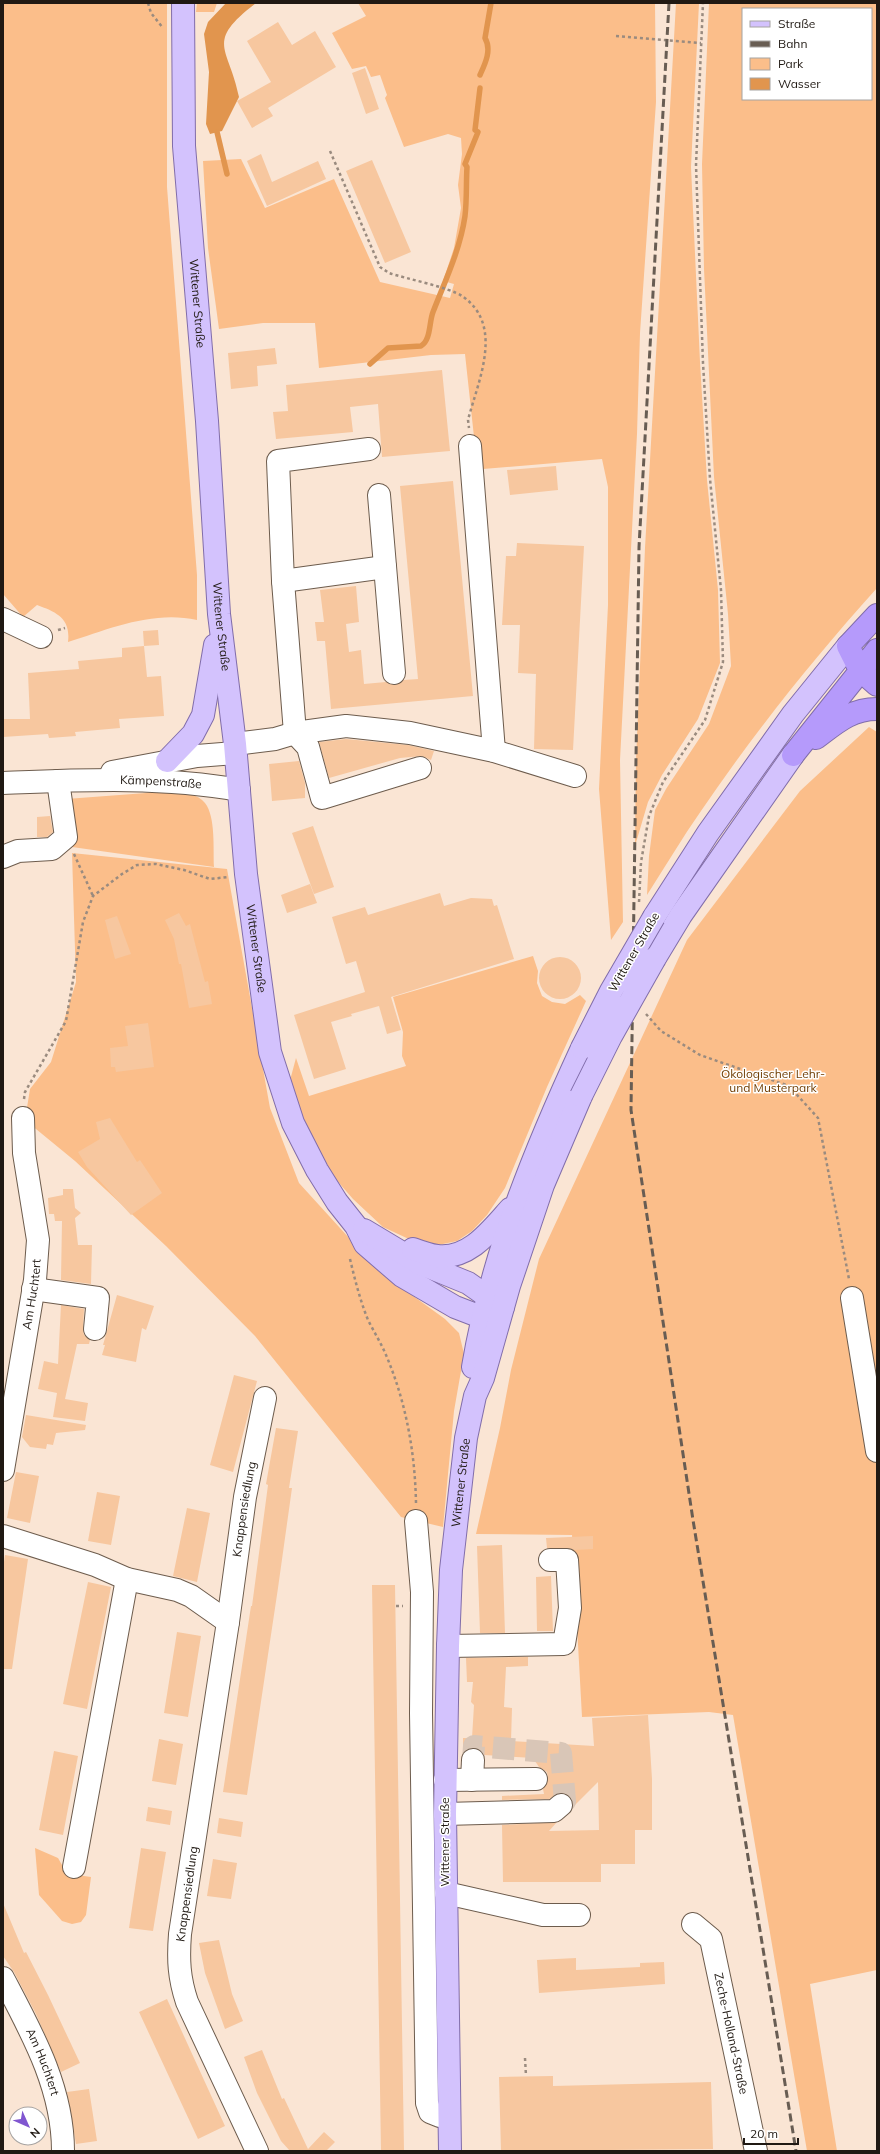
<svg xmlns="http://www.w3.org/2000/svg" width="880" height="2154" font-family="Mulish,sans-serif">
	<rect width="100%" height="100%" fill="#fae5d4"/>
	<path fill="#fbbe8a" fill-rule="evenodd" d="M3 3H167V187L197 575V620C153 610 109 629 68 642 71 618 56 612 37 605L23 617 3 594Z
		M197 3H217L214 12H196Z
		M358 3H655L656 102 640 333 637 434 620 760 623 922 611 940 599 789 608 605V487L602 459 483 469 475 446 465 354 431 355 319 368 315 323H263L219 329 208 248 203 161 241 159 265 208 334 179 380 282 450 298 454 284 443 281 454 248 461 208 458 185 462 154 461 138 448 134 404 147 385 98 387 95 380 75 371 77 366 66 352 69 332 33 366 16Z
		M676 3H699L691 167 700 362 707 480 718 590 720 663 698 719 662 775 648 802 635 846 636 761 645 548Z
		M709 3H877V588C814 658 754 733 701 811 682 838 665 867 647 895L649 856 655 810 666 789 709 724 731 666 728 614 714 477 704 269 702 164ZM743 9H871V99H743Z
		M869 727 877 732V1970L810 1984 837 2151H807L733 1715 709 1712 582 1717 572 1535 476 1534 500 1428 511 1370 539 1259 687 940 800 791Z
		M173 791C184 793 198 794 205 803 216 817 213 850 214 867L72 847 66 799Z
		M72 853 227 869 270 1108 299 1183 380 1272 445 1319 459 1333 464 1354 454 1411 443 1527 401 1517 255 1336 166 1246 75 1161 25 1120 30 1089 51 1062 76 982Z
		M533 956 538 971 537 983 542 996 552 1002 565 1004 580 995 586 1001 547 1087 505 1188 487 1215 472 1231 457 1241 438 1245 411 1240 383 1227 353 1199 326 1168 306 1129 289 1084 296 1058 309 1096 406 1066 402 1056 403 1032 393 997Z
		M35 1848 58 1858 66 1872 77 1875 91 1877 86 1915 81 1922 72 1924 62 1921 39 1895Z"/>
	<path fill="#e1954e" d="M226 3H256C204 43 229 46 239 97L222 131 210 134 206 124 209 72 204 34 208 22Z"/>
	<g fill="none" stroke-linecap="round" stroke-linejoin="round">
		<path stroke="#e1954e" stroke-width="5.5" d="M480 75C485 64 492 50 485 38L491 3
			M217 132 227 174
			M370 364 388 348 421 346C431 340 429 322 433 312 445 281 460 250 465 216 467 199 466 183 467 167L465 164 478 132 475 130 480 88"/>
	</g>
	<path fill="#f7c79f" d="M278 22 292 45 315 31 336 67 268 108 273 116 252 128 237 101 271 82 247 41Z
		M365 68 379 109 366 114 352 73Z
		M261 154 272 182 318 161 326 179 267 206 247 161Z
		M372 160 411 252 385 263 346 171Z
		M275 348 277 364 257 366 258 386 231 389 228 353Z
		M442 370 450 451 382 457 378 404 350 407 353 432 276 439 273 412 288 411 286 385Z
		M556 466 558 490 510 495 507 470Z
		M453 481 473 696 331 709 325 641H317L315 622H324L320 590 356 586 359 622 346 624 349 652 361 650 364 684 386 682 395 685 404 680 418 679 400 486Z
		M517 543 584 546 573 750 534 749 536 674 518 673 520 625H502L506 556H516Z
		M158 630 159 645 144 646 143 631Z
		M144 646 147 677 161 676 164 716 119 719 120 728 75 732 76 736 49 738 48 734 3 737V719H30L28 673 79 669 78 661 122 657V648Z
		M346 739 408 745 434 751 431 760 422 756 400 758 329 778 319 742Z
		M299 761 305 783V798L272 801 269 764Z
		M50 816 53 832 47 837H37V817Z
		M313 826 334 887 314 894 292 833Z
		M310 884 317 903 287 913 281 895Z
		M440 893 444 906 471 898 492 899 494 906 497 905 514 959 391 997 401 1030 387 1034 379 1006 351 1014 352 1016 331 1022 346 1069 314 1079 294 1015 365 992 356 961 346 964 332 917 365 907 368 915Z
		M179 913 186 926 190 924 205 982 208 981 212 1004 189 1008 181 964H179L174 939 165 920Z
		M117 916 131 954 115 959 105 920Z
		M539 978a21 21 0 1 1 42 0a21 21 0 1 1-42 0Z
		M148 1023 154 1067 116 1072 115 1067H111L110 1048 128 1046 125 1026Z
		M110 1118 137 1162 140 1160 162 1193 131 1215 87 1167 78 1152 100 1139 96 1122Z
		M63 1189H73L75 1208 81 1213 75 1218 78 1245H92L91 1284 61 1280 62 1221H55L54 1214H49L48 1198 63 1195Z
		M117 1295 154 1306 146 1330 142 1328 136 1362 102 1355 105 1345H103Z
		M61 1305 84 1309 83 1328 84 1335 90 1340 89 1344H77L65 1399 88 1403 85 1421 53 1417 57 1393 38 1389 44 1361 58 1364Z
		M234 1375 257 1381 233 1472 210 1465Z
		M26 1415 86 1425 85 1430 56 1433 53 1445 47 1444 46 1449 30 1447 22 1437Z
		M276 1428 298 1431 289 1488H292L278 1588 247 1795 223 1792 251 1606H252L268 1485 266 1484Z
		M16 1472 39 1476 30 1523 7 1518Z
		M97 1492 120 1496 111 1545 88 1541Z
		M187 1508 210 1513 197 1582 173 1576Z
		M593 1536V1549L574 1550 567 1548H547L546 1538Z
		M502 1545 505 1633H480L477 1546Z
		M5 1555 28 1559 12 1669H3V1569Z
		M551 1576 553 1631H537L536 1577Z
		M88 1582 111 1587 87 1709 63 1704Z
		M372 1585H395L404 2151H381Z
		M177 1632 201 1636 188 1717 164 1713Z
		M528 1657V1666L506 1667 504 1707 512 1708 511 1741 594 1746 592 1718 648 1715 652 1779V1830H635V1864H601V1882H503L502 1825 557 1822 549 1831 599 1830 598 1782 573 1807 571 1797 565 1793H558L549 1799 502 1800V1796L544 1794 543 1789 548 1779 547 1772 539 1767 533 1758 484 1755 480 1750 474 1748 468 1749 463 1753V1738H472L474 1705 471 1702 473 1682H467L466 1658Z
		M159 1739 183 1744 176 1785 152 1781Z
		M54 1751 78 1756 63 1835 39 1830Z
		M148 1807 172 1811 170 1825 146 1821Z
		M219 1818 243 1822 241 1837 217 1833Z
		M141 1848 166 1852 153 1931 129 1928Z
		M213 1859 237 1863 231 1899 207 1896Z
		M3 1903 24 1953 26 1952 48 1995 80 2063 61 2072 36 2014 14 1972 3 1956Z
		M219 1940 232 1994 243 2021 225 2029 205 1973 199 1943Z
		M576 1958V1970L640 1967V1963L664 1962 665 1984 539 1993 537 1960Z
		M167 1999 225 2126 198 2139 139 2012Z
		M262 2050 282 2099 284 2098 308 2149 324 2132 335 2142 326 2151H290L281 2141 257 2093 244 2057Z
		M553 2076V2086L711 2082 713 2149 501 2151 499 2077Z
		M89 2089 97 2141 76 2144 67 2092Z"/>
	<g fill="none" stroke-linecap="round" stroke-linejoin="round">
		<path stroke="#d9c6b7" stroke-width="22" stroke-dasharray="22 11" stroke-linecap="butt" d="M473 1760 474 1746 561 1753 565 1801 561 1805"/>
		<defs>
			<g id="minor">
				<path d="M470 446 494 751"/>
				<path d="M369 449 278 461 283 581 295 733 308 747 322 798 420 768"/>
				<path d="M379 495 394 673"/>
				<path d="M283 581 385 567"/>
				<path d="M3 619 41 637"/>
				<path d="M235 744 275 739 295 733 346 726 410 733 494 751 575 776"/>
				<path d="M112 772 197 756 235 753"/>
				<path id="s1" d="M3 783C81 780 162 776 239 790"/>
				<path d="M3 857 18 851 52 849 66 837 58 781"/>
				<path d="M33 1289 98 1298 95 1329"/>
				<path d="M852 1298 877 1451"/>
				<path id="s2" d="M3 1470 35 1280 38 1240 24 1153 23 1118"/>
				<path d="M416 1521 422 1592 421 1713 427 2103 430 2112 440 2116 449 2115"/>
				<path d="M3 1536 95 1565 127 1579 177 1590 191 1596 228 1622 180 1934C178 1960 179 1978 187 2002L257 2151"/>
				<path id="s3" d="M228 1622 245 1497 265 1398"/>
				<path d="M448 1646 564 1644 570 1608 567 1560H550"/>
				<path d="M445 1780 536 1779"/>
				<path d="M472 1780 473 1760"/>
				<path d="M445 1814 554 1811 561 1805"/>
				<path d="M74 1867 127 1579"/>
				<path d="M446 1893 543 1915H579"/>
				<path id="s4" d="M693 1924 711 1939 756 2151"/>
				<path id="s5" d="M3 1978C32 2033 63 2088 63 2151"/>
			</g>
			<g id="major">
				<path id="s6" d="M183 3 184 146 207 421 219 614 235 744 246 874 270 1052 293 1123 317 1170 337 1202 356 1226 365 1244 402 1276 455 1307 481 1317 503 1307"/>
				<path d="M167 761 193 734 203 715 215 645"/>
				<path d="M654 917 708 833 793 714 848 646"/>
				<path d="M655 958 681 915 793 755"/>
				<path d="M364 1230 419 1263 468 1283 498 1304"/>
				<path d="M413 1249C421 1252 429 1255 437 1256 469 1260 491 1230 510 1209"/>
				<path d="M473 1367C492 1254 534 1152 582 1048"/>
				<path id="s7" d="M450 2151 445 1814 448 1646 451 1570 466 1438 475 1396 483 1378 509 1286 543 1185 581 1096"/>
			</g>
			<path id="highway" d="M848 646 860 670 877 685
				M848 646 877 615
				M816 738C836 723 851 709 877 709
				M793 755 877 650"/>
		</defs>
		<use href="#minor" stroke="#6d5c4d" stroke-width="24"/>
		<use href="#major" stroke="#816daa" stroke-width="24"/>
		<use href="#highway" stroke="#816daa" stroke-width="24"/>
		<path stroke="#9a8b7f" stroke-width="2.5" stroke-dasharray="3 3" stroke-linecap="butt" d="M148 3 151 13 163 28
			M616 36 701 43
			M330 151 380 267 389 273C407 279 448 287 462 296 505 325 478 381 468 420L469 428
			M58 630 65 628
			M74 854 93 896
			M639 902 641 862 649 816 663 782 705 720 723 662 721 590 710 479 703 363 696 165 703 3
			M646 1014 661 1031 700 1055 789 1086 818 1118 849 1279
			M24 1099 25 1092 66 1021 83 922 93 896 122 874 137 865 156 864 184 870 210 879 228 877
			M350 1259C355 1280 360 1300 368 1320 374 1332 381 1343 386 1355 406 1402 415 1452 416 1503
			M396 1606H403
			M525 2058 526 2076"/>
		<use href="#minor" stroke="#fff" stroke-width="22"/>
		<use href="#major" stroke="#d3c2fd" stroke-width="22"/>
		<use href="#highway" stroke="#b59afb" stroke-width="22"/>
		<path stroke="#685d53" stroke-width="3" stroke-dasharray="8 4" stroke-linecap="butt" d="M669 3 639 547 631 1110 693 1520 796 2151"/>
		<defs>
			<path id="major-bridge" d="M582 1048 611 991 654 917
				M581 1096 611 1036 655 958"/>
		</defs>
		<use href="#major-bridge" stroke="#816daa" stroke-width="24" stroke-linecap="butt"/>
		<use href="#major-bridge" stroke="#d3c2fd" stroke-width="22"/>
	</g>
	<g text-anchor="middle" stroke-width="3" stroke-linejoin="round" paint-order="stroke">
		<g font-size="12" fill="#201913" stroke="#fff">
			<text dy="4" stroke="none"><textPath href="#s6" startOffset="301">Wittener Straße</textPath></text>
			<text dy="4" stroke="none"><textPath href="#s6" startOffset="625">Wittener Straße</textPath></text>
			<text dy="4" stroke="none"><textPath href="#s1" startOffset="158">Kämpenstraße</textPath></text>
			<text dy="4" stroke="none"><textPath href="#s6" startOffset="949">Wittener Straße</textPath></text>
			<text transform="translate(634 952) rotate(-60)" y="4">Wittener Straße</text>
			<text dy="4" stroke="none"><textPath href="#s2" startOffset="178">Am Huchtert</textPath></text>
			<text dy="4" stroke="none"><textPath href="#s7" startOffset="669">Wittener Straße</textPath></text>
			<text dy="4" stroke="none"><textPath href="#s3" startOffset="114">Knappensiedlung</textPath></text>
			<text transform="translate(445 1842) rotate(-90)" y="4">Wittener Straße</text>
			<text transform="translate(187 1894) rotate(-82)" y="4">Knappensiedlung</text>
			<text dy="4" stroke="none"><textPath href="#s4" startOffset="120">Zeche-Holland-Straße</textPath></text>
			<text dy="4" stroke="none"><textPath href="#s5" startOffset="93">Am Huchtert</textPath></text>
		</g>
		<g font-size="12" fill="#713f05" stroke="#fff">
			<text x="773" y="1078">Ökologischer Lehr-<tspan x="773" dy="14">und Musterpark</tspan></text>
		</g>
	</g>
	<rect width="880" height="2154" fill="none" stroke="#201913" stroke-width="8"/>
	<rect x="742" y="8" width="130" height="92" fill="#ffffff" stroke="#a6a3a1"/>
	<rect x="750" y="21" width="20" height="6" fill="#d3c2fd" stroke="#a6a3a1"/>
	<text x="778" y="28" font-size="12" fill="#201913">Straße</text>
	<rect x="750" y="41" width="20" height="6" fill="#685d53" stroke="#a6a3a1"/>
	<text x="778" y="48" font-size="12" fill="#201913">Bahn</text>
	<rect x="750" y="58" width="20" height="12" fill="#fbbe8a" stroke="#a6a3a1"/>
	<text x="778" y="68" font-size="12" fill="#201913">Park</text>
	<rect x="750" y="78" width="20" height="12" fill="#e1954e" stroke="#a6a3a1"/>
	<text x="778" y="88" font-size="12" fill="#201913">Wasser</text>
	<g transform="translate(28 2126) rotate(135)"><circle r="19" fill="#ffffff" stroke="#a6a3a1"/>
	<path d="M0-3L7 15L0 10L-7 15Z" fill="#8056d0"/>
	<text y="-6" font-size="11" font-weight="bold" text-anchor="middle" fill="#201913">N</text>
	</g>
	<path d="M744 2138v6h54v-6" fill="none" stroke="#201913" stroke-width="2"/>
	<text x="750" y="2138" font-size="12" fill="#201913" stroke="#ffffff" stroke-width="3" paint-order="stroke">20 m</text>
</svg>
